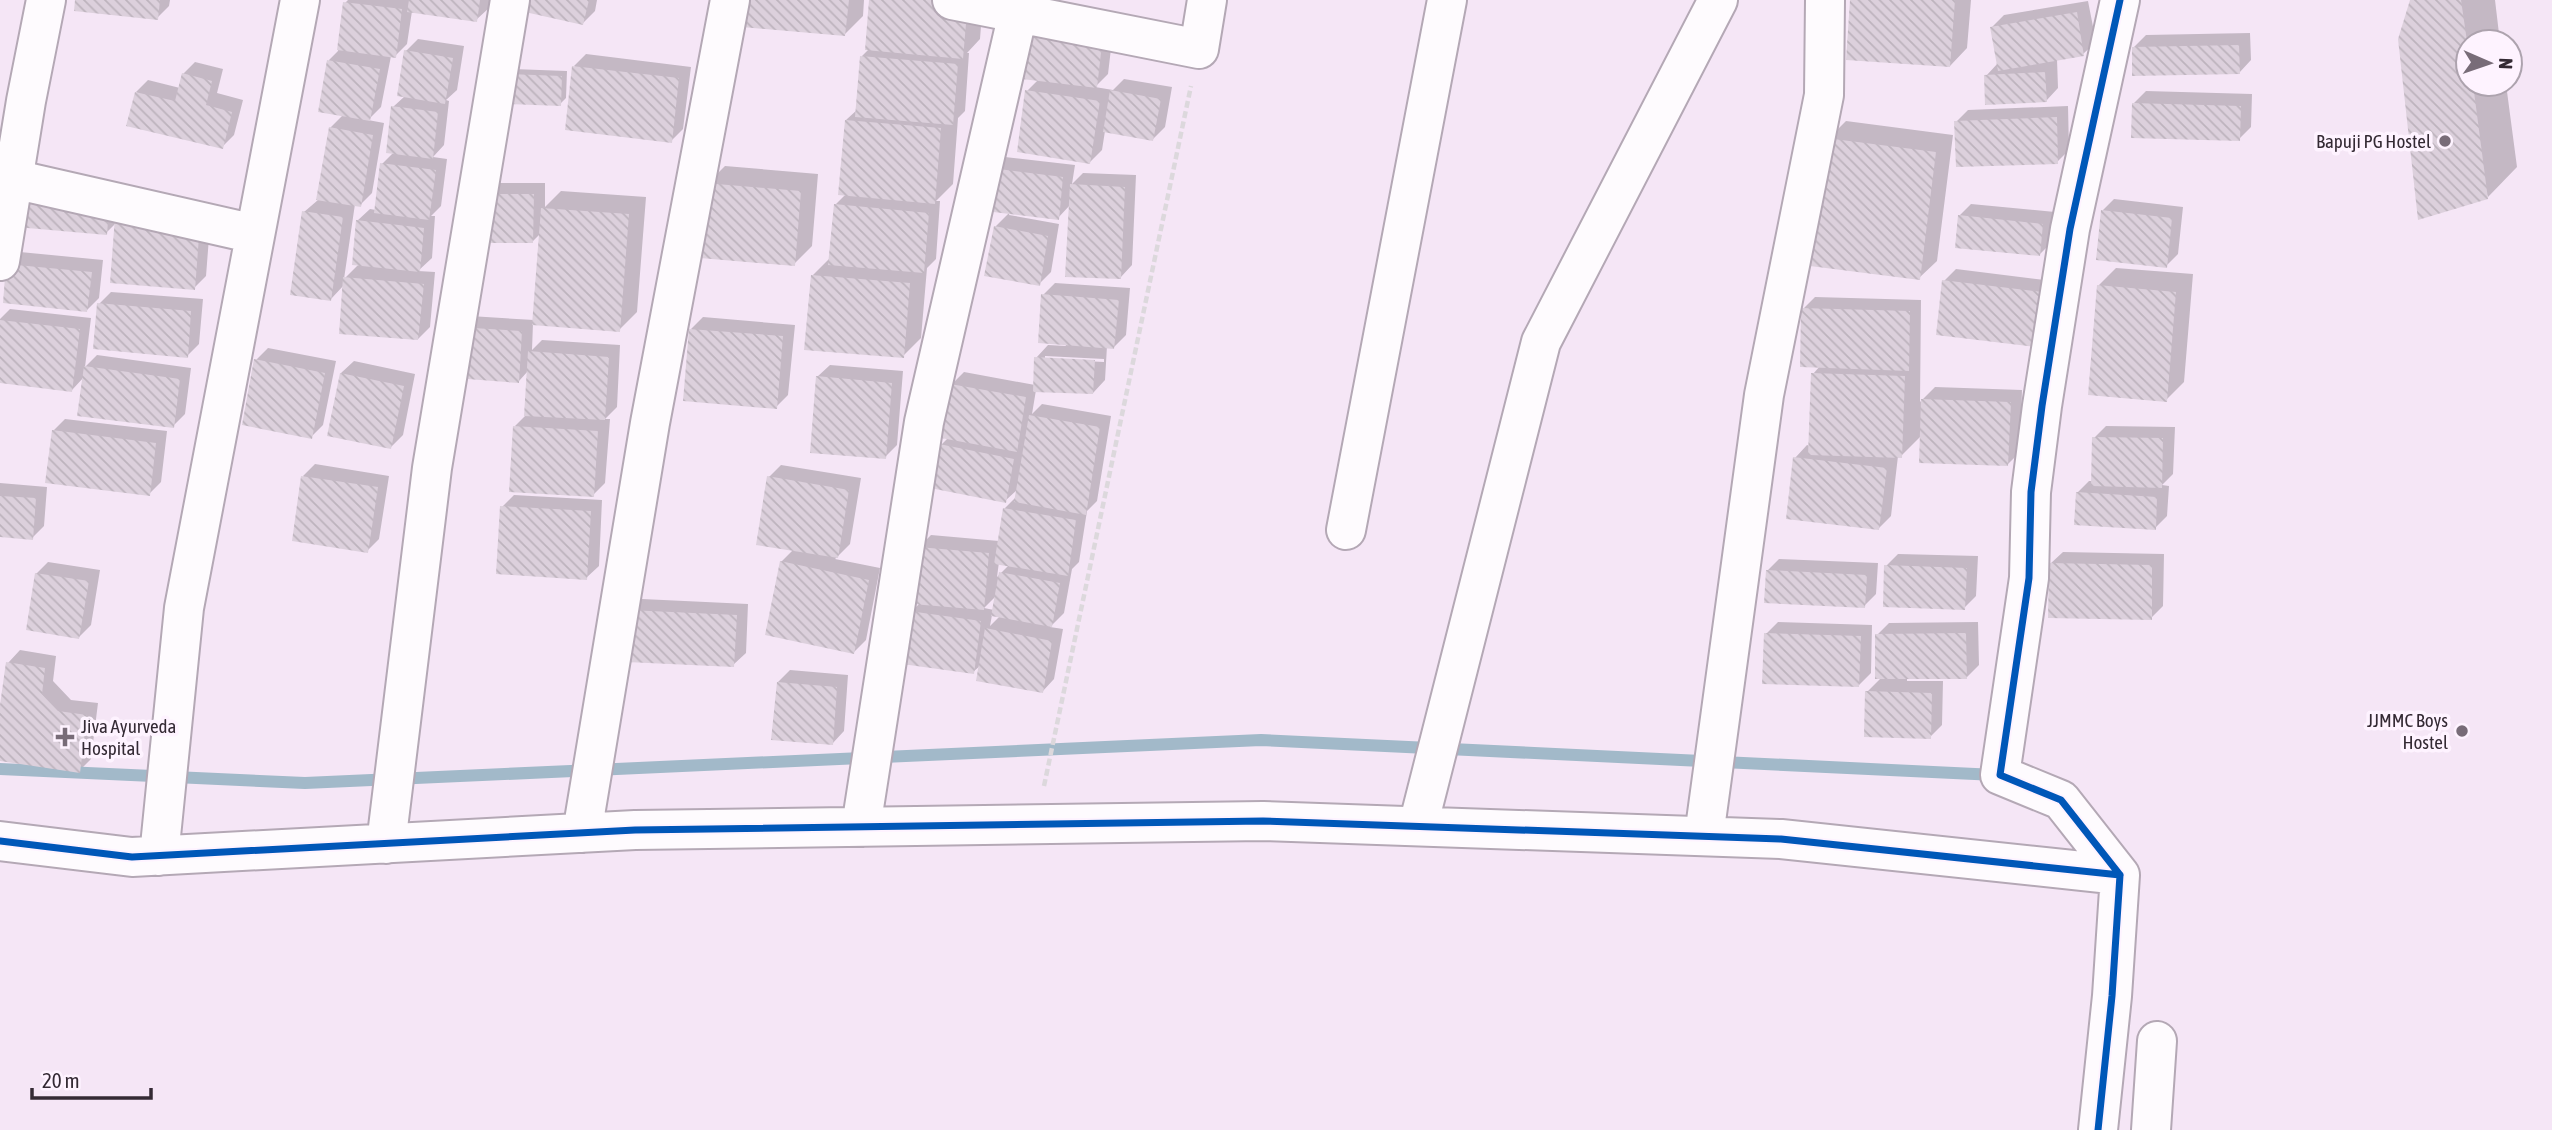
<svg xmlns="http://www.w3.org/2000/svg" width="2552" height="1130" font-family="'Asap Condensed',sans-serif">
	<defs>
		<pattern id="building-back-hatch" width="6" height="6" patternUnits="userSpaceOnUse" patternTransform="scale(1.75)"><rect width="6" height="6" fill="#dcd0dc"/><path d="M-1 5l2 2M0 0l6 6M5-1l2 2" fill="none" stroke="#bdb3bd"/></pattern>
	</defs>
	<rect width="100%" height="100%" fill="#f5e6f6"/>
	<path fill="#0003" fill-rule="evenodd" d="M77 0H170L169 6 157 18Z
		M348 0H490L489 8 476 20 412 11 407 44 395 56H391L381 107 368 120 384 123 372 193 360 205 355 204 344 279 359 264 357 221 370 209 376 210 382 164 394 152 393 107 405 96 406 51 418 39 464 46 457 90 446 100 449 101 444 145 433 157 447 159 441 206 431 216H435L432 258 418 271 435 272 430 327 418 339 344 285 331 299 304 212 318 200 330 128 343 115 329 60 338 51 345 3Z
		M520 0H597L595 11 583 23Z
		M746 0H864L863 16 845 34Z
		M871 0H983L980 39 967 53H969L965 111 958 118 953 184 936 201H940L936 259 927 268 921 338 903 356 812 276 831 257 835 205 846 194V120L858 109 862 56 869 49Z
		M1852 0H1971L1967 48 1950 66Z
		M2412 0H2495L2500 42H2468V84H2506L2517 167 2488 197Z
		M2088 1 2096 42 2083 54 2057 59 2058 88 2046 101 1986 76 1998 63 1992 27 2004 15Z
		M1114 23 1108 74 1095 87 1113 90 1124 79 1172 87 1165 127 1153 139 1105 131 1102 150 1090 162 1027 91 1039 79Z
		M2250 33 2251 60 2239 73 2134 47 2146 35Z
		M586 54 691 67 683 129 671 141 574 66Z
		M195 62 223 69 217 93 243 100 234 135 222 147 136 92 148 80 180 88 183 74Z
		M513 69 567 71 566 98 560 104 507 74Z
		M2146 91 2252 94 2251 127 2239 139 2134 103Z
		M2068 106 2069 150 2057 162 1956 122 1968 110Z
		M1846 121 1953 135 1937 261 1919 278 1828 139Z
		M1005 157 1075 165 1072 184 1083 173 1136 175 1132 265 1120 278 1070 205 1058 218 993 169Z
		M725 166 818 174 812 246 794 264 707 184Z
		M34 175 121 183 119 216 211 212 206 276 194 288 116 223 106 233Z
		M497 183H545V207L561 191 646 197 637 312 619 330 533 323 532 350 542 340 620 345 617 407 605 419H610L605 483 593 495 515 426 526 415 528 371 519 381 456 377 470 316 534 320 541 233 532 242 484 241Z
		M2114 199 2183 207 2178 254 2166 266 2102 211Z
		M1971 204 2055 212 2052 242 2040 254 1959 216Z
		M1010 212 1009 215 1059 224 1051 272 1039 284 995 227Z
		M20 252 103 260 99 298 87 310 4 302Z
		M2116 268 2193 274 2184 382 2166 400 2098 286Z
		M1956 269 2053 281 2047 333 1944 281Z
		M1055 283 1130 288 1126 335 1114 347 1107 346 1105 380 1093 393 1036 390 1032 414 1042 404 1111 416 1097 501 1087 511 1079 562 1072 569 1064 613 1050 627 1063 629 1054 679 1042 692 981 665 973 672 911 612 920 603 919 547 931 535 999 541 1004 509 1016 497 1018 489 1005 501 941 445 948 438 952 384 964 372 1035 385 1036 358 1048 345 1066 346 1043 295ZM1045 356 1104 359V362L1045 359ZM999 562 1010 564 997 577ZM997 595 994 610 984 608ZM992 615 1000 616 990 626Z
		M111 292 203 299 199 344 187 356 99 304Z
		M1815 297 1921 300 1920 402 1935 387 2022 390 2020 452 2008 464 1921 436 1901 456H1898L1891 516 1879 528 1795 458 1807 445 1810 446 1813 374 1820 366 1803 309Z
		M10 309 91 318 85 367 97 355 191 368 185 414 173 426 84 377 72 390 0 382V319Z
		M703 317 795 325 788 395 776 407 691 329Z
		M268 348 336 361 323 425 311 437 256 360Z
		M354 361 415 374 403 435 391 447 341 373Z
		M830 365 903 371 897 445 885 457 817 377Z
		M65 419 167 431 161 482 149 494 53 431Z
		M2106 426 2175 427 2173 474 2162 485 2169 486 2167 516 2155 528 2077 493 2089 481H2093L2094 438Z
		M315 464 389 476 379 539 367 551 303 476Z
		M781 465 861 478 850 544 835 559 880 568 866 640 854 652 781 562 794 549 769 477Z
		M0 483 47 487 44 526 32 538 0 535Z
		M514 495 602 500 599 566 586 578 502 507Z
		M2063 552 2164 554 2163 606 2151 618 2050 564Z
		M1898 554 1978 556 1976 596 1964 608 1886 566Z
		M1779 559 1878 563 1876 594 1864 606 1767 571Z
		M48 562 100 570 91 625 79 637 36 574Z
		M621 598 748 604 746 653 733 665 607 660Z
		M1778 622 1872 625 1871 673 1859 685 1766 634Z
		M1978 622 1979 665 1967 677H1907V681H1943L1942 725 1930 737 1867 692 1881 678 1877 635 1889 623Z
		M20 650 56 656 53 681 71 700 98 703 91 759 79 771 0 760V718L8 663Z
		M790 670 848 675 844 731 832 744 778 682Z"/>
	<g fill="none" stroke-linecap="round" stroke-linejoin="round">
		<path stroke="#a2b9c9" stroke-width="12" d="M0 769 305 783 1261 740 1996 775"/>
	</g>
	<path fill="url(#building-back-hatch)" d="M75 0H160L158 20 74 11Z
		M409 0H480L477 22 407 12Z
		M518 0H589L583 25 516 10Z
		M744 0H849L845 36 742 27Z
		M869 0H968L963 59 865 50Z
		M1850 0H1955L1950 67 1846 60Z
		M2410 0H2461L2468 48V84H2473L2488 199 2418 220 2398 39Z
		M343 2 402 9 396 58 337 50Z
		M2077 12 2084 56 1998 71 1990 27Z
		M1028 26 1103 35 1097 88 1022 79Z
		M2239 45 2240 74 2132 76V47Z
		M404 50 453 58 445 104 397 96Z
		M860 56 958 64 953 125 855 117Z
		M327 60 380 69 370 121 318 112Z
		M572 66 679 78 672 143 565 130Z
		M2045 72 2047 102 1985 105 1984 75Z
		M182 73 212 81 206 105 232 112 223 149 126 126 135 92 175 101Z
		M506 74 562 76 561 106 505 104Z
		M1025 90 1100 101 1090 164 1017 152Z
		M1110 90 1161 99 1153 141 1103 132Z
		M2132 103 2241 106 2240 141 2131 138Z
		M391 106 438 112 433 159 386 153Z
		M2057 117 2058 164 1956 167 1954 121Z
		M845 120 941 128 935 204 838 195Z
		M329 127 373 135 361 207 316 200Z
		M1826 138 1936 152 1920 280 1810 266Z
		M380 163 436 170 429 220 374 213Z
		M991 168 1063 177 1059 220 985 211Z
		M705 183 801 191 795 266 700 258Z
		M1070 184 1125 187 1121 279 1065 277Z
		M20 186 110 194 107 235 16 227Z
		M483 194H534L533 243H482Z
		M834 204 929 213 924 273 828 265Z
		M541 208 629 214 620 332 532 325Z
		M2101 210 2172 218 2167 268 2096 260Z
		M302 211 343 217 331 301 290 295Z
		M1958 215 2043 224 2040 256 1955 248Z
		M115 217 200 223 195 290 110 283Z
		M356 220 424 228 420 272 352 265Z
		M994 226 1048 236 1040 286 984 276Z
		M6 264 92 272 87 312 3 303Z
		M811 275 910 283 904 358 804 350Z
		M343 277 424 284 418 340 339 334Z
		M1942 280 2042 292 2036 347 1936 335Z
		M2097 285 2176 292 2167 402 2088 395Z
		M1041 294 1119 300 1114 349 1038 343Z
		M97 303 191 311 188 358 93 349Z
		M1801 308 1910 311 1909 371 1800 367Z
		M0 320 80 329 72 392 0 383Z
		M457 327 522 331 519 383 454 378Z
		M689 329 783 336 777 409 683 401Z
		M528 351 609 357 605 420 524 416Z
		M1034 357 1095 360 1093 394 1033 392Z
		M254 359 325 373 312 439 242 425Z
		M84 366 180 379 174 428 77 416Z
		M340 373 404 386 391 449 327 436Z
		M1811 373 1905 376 1902 458 1808 455Z
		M816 376 892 383 886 459 810 453Z
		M950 384 1026 397 1017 452 941 438Z
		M1921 399 2011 402 2008 466 1919 463Z
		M1029 415 1100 427 1086 515 1014 502Z
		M513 426 598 431 594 497 509 492Z
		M52 430 156 443 150 496 45 483Z
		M2092 437 2163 438 2162 488 2091 486Z
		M939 444 1014 459 1006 503 930 488Z
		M1793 457 1887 468 1879 530 1786 519Z
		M301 476 378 487 368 553 292 541Z
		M767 476 849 490 838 558 756 545Z
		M2076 492 2157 497 2156 530 2074 525Z
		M0 496 36 498 33 540 0 537Z
		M500 506 591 511 587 580 496 574Z
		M1003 508 1076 520 1068 576 994 564Z
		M918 547 989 553 984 610 912 604Z
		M780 561 869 580 854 654 765 635Z
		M2049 563 2152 565V620L2048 618Z
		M1884 565 1967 568 1965 610 1883 607Z
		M1766 570 1867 575 1865 608 1764 603Z
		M999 572 1060 583 1052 627 991 616Z
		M35 573 89 581 79 639 26 630Z
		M607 609 737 615 734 667 605 661Z
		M909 611 981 621 974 674 902 664Z
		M985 628 1052 641 1043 693 976 681Z
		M1764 633 1861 636 1859 687 1762 684Z
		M1966 633 1967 679H1875V634Z
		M6 662 45 668 42 694 58 711 87 715 80 773 0 761V705Z
		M777 682 837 687 833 745 771 740Z
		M1865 691 1932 693 1931 739 1864 737Z"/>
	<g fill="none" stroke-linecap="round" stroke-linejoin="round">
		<defs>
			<path id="minor" d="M952 0 1199 49 1207 0
				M0 176 255 234
				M0 261 26 101 46 0
				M1346 530 1447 0
				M1418 826 1541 342 1718 0
				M861 827 924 422 1018 13
				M582 833 650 423 730 0
				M1704 836 1764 395 1824 95 1825 0
				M0 841 132 857 635 830 1263 821 1781 839 2120 875 2112 996 2098 1130
				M386 844 432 468 510 0
				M159 856 184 608 300 0
				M2120 875 2061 800 2000 775 2029 578 2031 492 2042 406 2070 229 2120 0
				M2151 1130 2157 1041"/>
		</defs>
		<use href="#minor" stroke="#b4a8b5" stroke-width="42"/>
		<path stroke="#dcd8dc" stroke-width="4.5" stroke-dasharray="7 3.5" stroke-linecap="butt" d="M1044 786 1191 86"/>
		<use href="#minor" stroke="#fefbfe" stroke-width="38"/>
		<defs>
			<path id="cycleway" d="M0 841 132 857 635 830 1263 821 1781 839 2120 875 2112 996 2098 1130
				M2120 875 2061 800 2000 775 2029 578 2031 492 2042 406 2070 229 2120 0"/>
		</defs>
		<use href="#cycleway" stroke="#fef3ff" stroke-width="11"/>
		<use href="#cycleway" stroke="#0057b8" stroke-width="7"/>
	</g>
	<g fill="#786c78" stroke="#fef3ff" stroke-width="2.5">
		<circle cx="2445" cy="141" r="7"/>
		<circle cx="2462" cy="731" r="7"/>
		<path d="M61.5 726.5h7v7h7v7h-7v7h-7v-7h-7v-7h7z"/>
	</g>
	<g text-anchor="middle" stroke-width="7" stroke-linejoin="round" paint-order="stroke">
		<g font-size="19" fill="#342a34" stroke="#fef3ff" text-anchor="end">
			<text x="2431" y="148">Bapuji PG Hostel</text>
			<text x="2448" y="727">JJMMC Boys<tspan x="2448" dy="22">Hostel</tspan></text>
			<text x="81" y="733" text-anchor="start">Jiva Ayurveda<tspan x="81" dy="22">Hospital</tspan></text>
		</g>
	</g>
	<g transform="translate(2489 63) rotate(92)"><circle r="33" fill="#fef3ff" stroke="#ada3ae" stroke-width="2"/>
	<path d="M0-5L12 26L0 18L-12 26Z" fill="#786c78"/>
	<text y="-10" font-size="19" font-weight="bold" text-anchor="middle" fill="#342a34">N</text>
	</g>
	<path d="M32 1088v10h119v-10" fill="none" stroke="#342a34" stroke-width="3.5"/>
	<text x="42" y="1088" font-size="21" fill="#342a34" stroke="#fef3ff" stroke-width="5" paint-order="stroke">20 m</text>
</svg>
